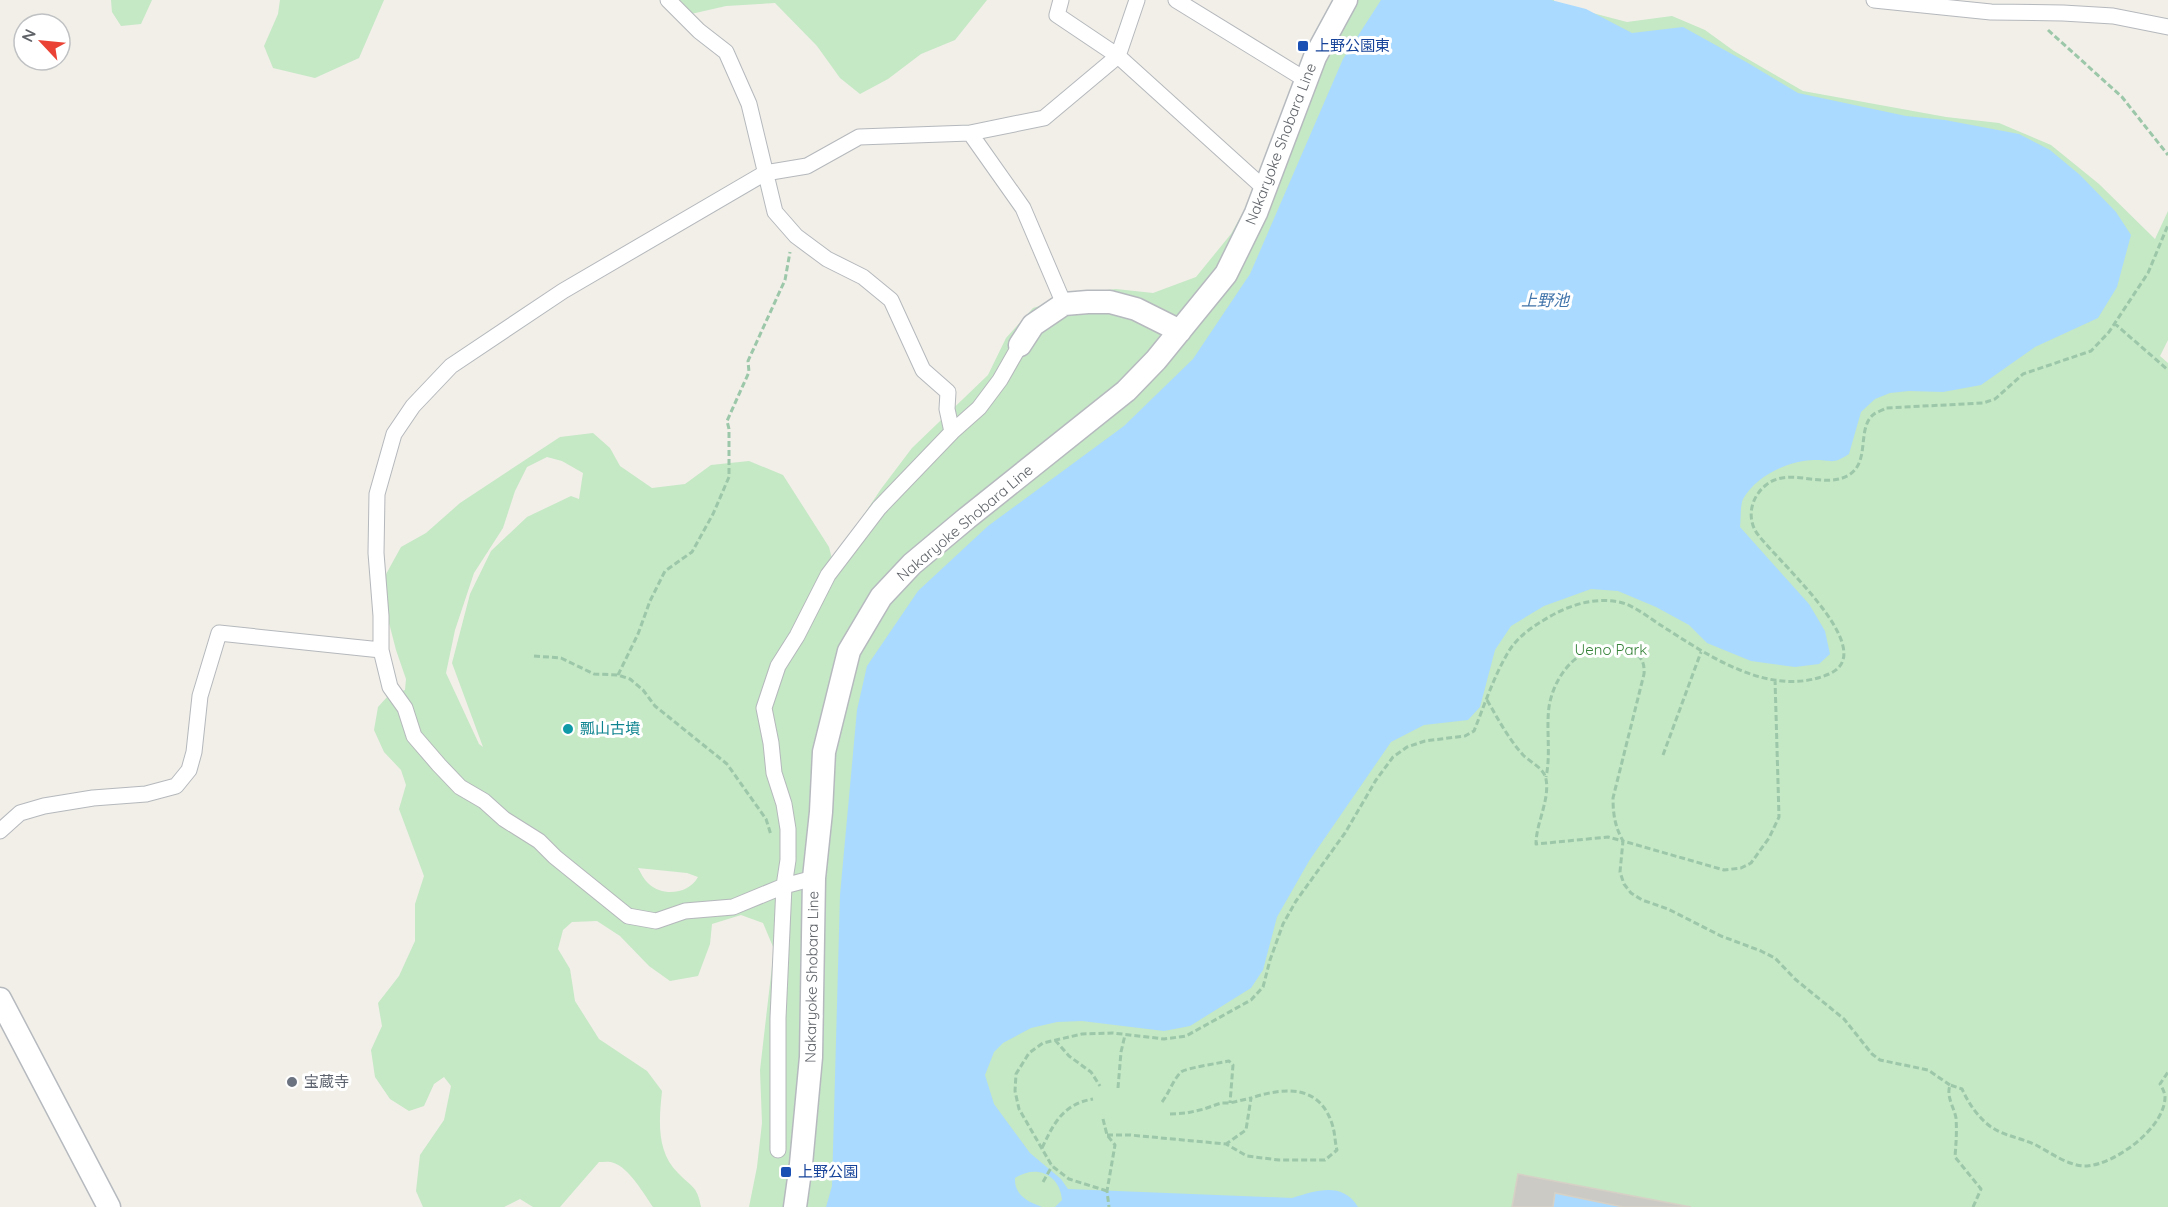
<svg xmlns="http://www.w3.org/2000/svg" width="2168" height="1207" font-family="Quicksand,'Noto Sans JP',sans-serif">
	<rect width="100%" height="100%" fill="#f1efe8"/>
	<path fill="#c5e8c5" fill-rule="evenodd" d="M111 0H152L141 24 121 26 112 12Z
		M280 0H384L359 58 315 78 273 68 264 46 278 14Z
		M678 0H987L955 40 921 54 888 79 860 94 840 78 817 46 775 3 726 6 691 14Z
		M1346 0H1554V3L1627 22 1672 16 1705 30 1734 51 1803 91 1946 117 1999 123 2051 145 2099 184 2155 239 2168 211V340L2160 356 2168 363V1207H749L757 1167 762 1123 760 1070 774 949 763 923 741 915 712 924 710 944 698 976 670 981 649 966 620 936 597 921 572 922 563 930 558 949 570 969 575 1001 599 1039 647 1071 662 1091C659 1120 656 1151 678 1173 692 1188 697 1185 701 1207H653C644 1194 629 1168 614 1163 610 1161 604 1162 599 1162L560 1207H533L520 1199 504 1207H423L416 1191 420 1155 444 1120 451 1086 444 1077 434 1084 424 1106 409 1111 390 1099 375 1077 371 1050 382 1026 378 1003 399 976 415 941V904L424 876 399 809 406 785 401 770 384 752 374 730 378 707 388 696 405 690 406 679 396 650 387 615 385 576 401 547 426 533 460 503 560 437 593 433 610 448 620 466 652 488 685 484 711 465 749 461 783 475 829 547 835 571 850 547 859 522 881 489 912 448 988 375 1006 338 1033 308 1081 293 1116 289 1153 293 1196 277 1231 234 1269 165ZM547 457 562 461 583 473 579 499 571 496 527 517 491 551 470 594 452 663 483 747 479 744 446 673 455 630 474 573 503 528 515 491 527 467ZM638 868 687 873 698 877C689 894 663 897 649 884 644 880 641 873 638 868Z"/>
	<path fill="#aadaff" d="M1381 0H1551L1586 9 1632 33 1683 27 1748 63 1798 93 1906 116 1945 120 2019 134 2050 150 2080 175 2116 212 2131 235 2117 287 2098 318 2035 347 1981 385 1943 392 1909 391 1890 393 1875 399 1861 412 1849 454C1832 465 1833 460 1814 460 1788 461 1757 475 1743 499 1740 506 1741 519 1740 527L1809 604 1825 631 1830 654 1819 664 1795 667 1751 661 1707 643 1689 625 1656 607 1618 591 1591 589 1544 606 1511 626 1495 650 1480 707 1468 720 1424 725 1391 742 1309 861 1277 917 1263 970 1251 988 1190 1026 1164 1031 1082 1021 1057 1022 1031 1028 1003 1043 994 1052 985 1075 994 1104 1030 1153 1061 1179 1068 1189 1292 1198C1316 1191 1342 1181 1358 1207H1055L1062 1200C1060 1174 1036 1164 1015 1178 1014 1195 1028 1202 1042 1207H826L832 1186 840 895 857 710 867 666 918 591 988 526 1124 426 1193 359 1250 274 1343 59Z
		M1555 1193 1623 1207H1553Z"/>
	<path fill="#cccac5" stroke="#d6d1c6" stroke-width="1.5" d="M1518 1174 1691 1207H1623L1555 1193 1553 1207H1512Z"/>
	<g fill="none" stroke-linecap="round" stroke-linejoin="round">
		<defs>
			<path id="street" d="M668 0 699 31 726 52 749 104 775 212 796 236 827 259 863 277 891 300 923 370 948 392 947 409 952 432
				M1061 0 1057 15 1118 56 1265 189
				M1176 0 1306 80
				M1874 0 1991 12 2063 13 2113 16 2168 27
				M970 133 1023 208 1064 304
				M0 831 20 813 44 806 93 798 146 794 176 786 189 770 194 752 200 696 219 633 381 650
				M814 878 784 886 733 907 685 911 656 921 628 916 555 857 539 841 504 819 484 801 460 787 439 765 414 736 405 708 390 687 381 650V616L376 553 377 494 394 434 413 406 451 366 563 291 765 173 807 166 859 137 970 133 1044 118 1118 56 1137 0
				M778 1150V1018L784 886 788 860V829L784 804 774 773 771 743 764 708 778 666 797 636 828 575 879 508 952 432 979 408 1000 380 1020 345"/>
			<path id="secondary" d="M1020 345 1033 325 1064 304 1088 302H1110L1136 309 1180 331
				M0 999 109 1207
				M795 1207 801 1164 811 1057 814 878 821 812 824 752 849 651 881 597 912 564 967 518 1126 391 1156 360 1226 274 1256 213 1315 57 1346 0"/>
		</defs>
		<use href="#street" stroke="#b5b8bc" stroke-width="17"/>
		<use href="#secondary" stroke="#b6babf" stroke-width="25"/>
		<path stroke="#9cc7a9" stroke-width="3" stroke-dasharray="6 3" stroke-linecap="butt" d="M2048 30 2122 97 2168 155
			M2114 323 2168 370
			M534 656 561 658 594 674 618 675 630 679 643 690 655 706 727 764 766 819 771 835
			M618 675 638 634 650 601 665 571 692 552 713 514 729 477V429L727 421 749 372 748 361 785 280 790 252
			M1775 679 1779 817 1769 838 1751 863 1741 868 1724 870 1623 841 1620 872 1624 884 1631 893 1642 900 1668 909 1721 936 1761 951 1775 958 1795 979 1844 1019 1872 1054 1880 1060 1928 1070 1950 1085
			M1487 700C1498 719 1508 738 1523 755 1530 762 1544 768 1546 779 1550 800 1536 823 1536 844L1608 837 1623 841C1615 827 1613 814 1613 798L1644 674C1645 661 1640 654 1628 650 1588 635 1555 669 1549 707 1546 730 1551 754 1546 777
			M1663 755 1701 652
			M1055 1040 1069 1056 1091 1072 1100 1086
			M1118 1088 1121 1052 1125 1035
			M1162 1102C1169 1093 1173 1080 1181 1072 1186 1068 1220 1063 1229 1061L1233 1065 1230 1103
			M1170 1114 1187 1113 1204 1109 1221 1103H1230L1251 1098 1246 1130 1226 1144
			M1103 1119 1107 1135 1115 1145 1107 1191 1109 1207
			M1107 1135H1130L1226 1144 1247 1156 1279 1160H1325L1337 1150C1335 1143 1335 1134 1333 1127 1321 1084 1285 1087 1251 1098
			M1042 1148C1054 1123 1063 1104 1093 1099
			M1043 1182 1052 1166
			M1107 1191 1069 1179 1052 1166 1019 1109 1015 1091 1016 1074 1029 1053 1043 1043 1082 1034 1113 1033 1164 1039 1186 1036 1251 1000 1263 987 1270 960 1283 924 1296 901 1345 833 1376 780 1393 757 1407 747 1425 741 1465 736 1474 731C1484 706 1493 679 1506 656 1516 637 1532 627 1549 617 1570 605 1594 597 1619 602 1634 605 1649 618 1662 626 1709 656 1771 699 1829 674 1885 650 1766 552 1755 530 1747 515 1752 496 1766 485 1789 466 1824 490 1849 475 1871 461 1856 428 1874 414 1877 412 1883 410 1886 408L1983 403 1995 399 2023 374 2091 351 2109 332 2148 273 2168 225
			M1973 1207 1981 1189 1955 1157C1956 1144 1957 1131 1956 1118 1954 1107 1946 1097 1950 1085L1962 1089C1968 1102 1975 1113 1986 1123 2001 1136 2019 1137 2036 1145 2051 1153 2070 1167 2087 1166 2115 1164 2165 1128 2165 1097 2165 1093 2162 1087 2160 1084L2168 1072"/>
		<use href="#street" stroke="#fff" stroke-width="15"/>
		<use href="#secondary" stroke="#fff" stroke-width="22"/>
	</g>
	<g fill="#1a4fb4" stroke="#fff" stroke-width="2">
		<rect x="1297" y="40" width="12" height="12" rx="3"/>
		<rect x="780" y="1166" width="12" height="12" rx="3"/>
	</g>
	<circle fill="#0f9aa8" stroke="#fff" stroke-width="2" cx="568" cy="729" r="6"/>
	<circle fill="#6b7280" stroke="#fff" stroke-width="2" cx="292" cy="1082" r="6"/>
	<g text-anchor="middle" stroke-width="6" stroke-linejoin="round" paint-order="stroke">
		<g font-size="15" fill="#164399" stroke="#fff" text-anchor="start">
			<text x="1315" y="51">上野公園東</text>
			<text x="798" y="1177">上野公園</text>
		</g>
		<g font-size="15" fill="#5f6368" stroke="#fff">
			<text transform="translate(1281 144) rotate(-69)" y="5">Nakaryoke Shobara Line</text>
			<text transform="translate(965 523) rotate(-40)" y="5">Nakaryoke Shobara Line</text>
			<text transform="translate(812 977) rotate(-89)" y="5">Nakaryoke Shobara Line</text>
		</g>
		<g font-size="15" fill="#348238" stroke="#fff">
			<text x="1611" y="655">Ueno Park</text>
		</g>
		<g font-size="15" fill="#0d838f" stroke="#fff" text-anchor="start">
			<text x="580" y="734">瓢山古墳</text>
		</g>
		<g font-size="15" fill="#5b616d" stroke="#fff" text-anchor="start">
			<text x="304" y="1087">宝蔵寺</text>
		</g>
		<g font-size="16" font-style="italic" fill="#4174aa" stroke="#fff">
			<text x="1545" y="306">上野池</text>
		</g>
	</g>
	<g transform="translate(42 42) rotate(296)"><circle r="28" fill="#ffffff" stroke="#bfc1c3" stroke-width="1.5"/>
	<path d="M0-4.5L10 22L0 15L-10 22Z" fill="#ea4335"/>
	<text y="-9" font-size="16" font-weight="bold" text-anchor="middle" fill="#5f6368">N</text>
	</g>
</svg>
